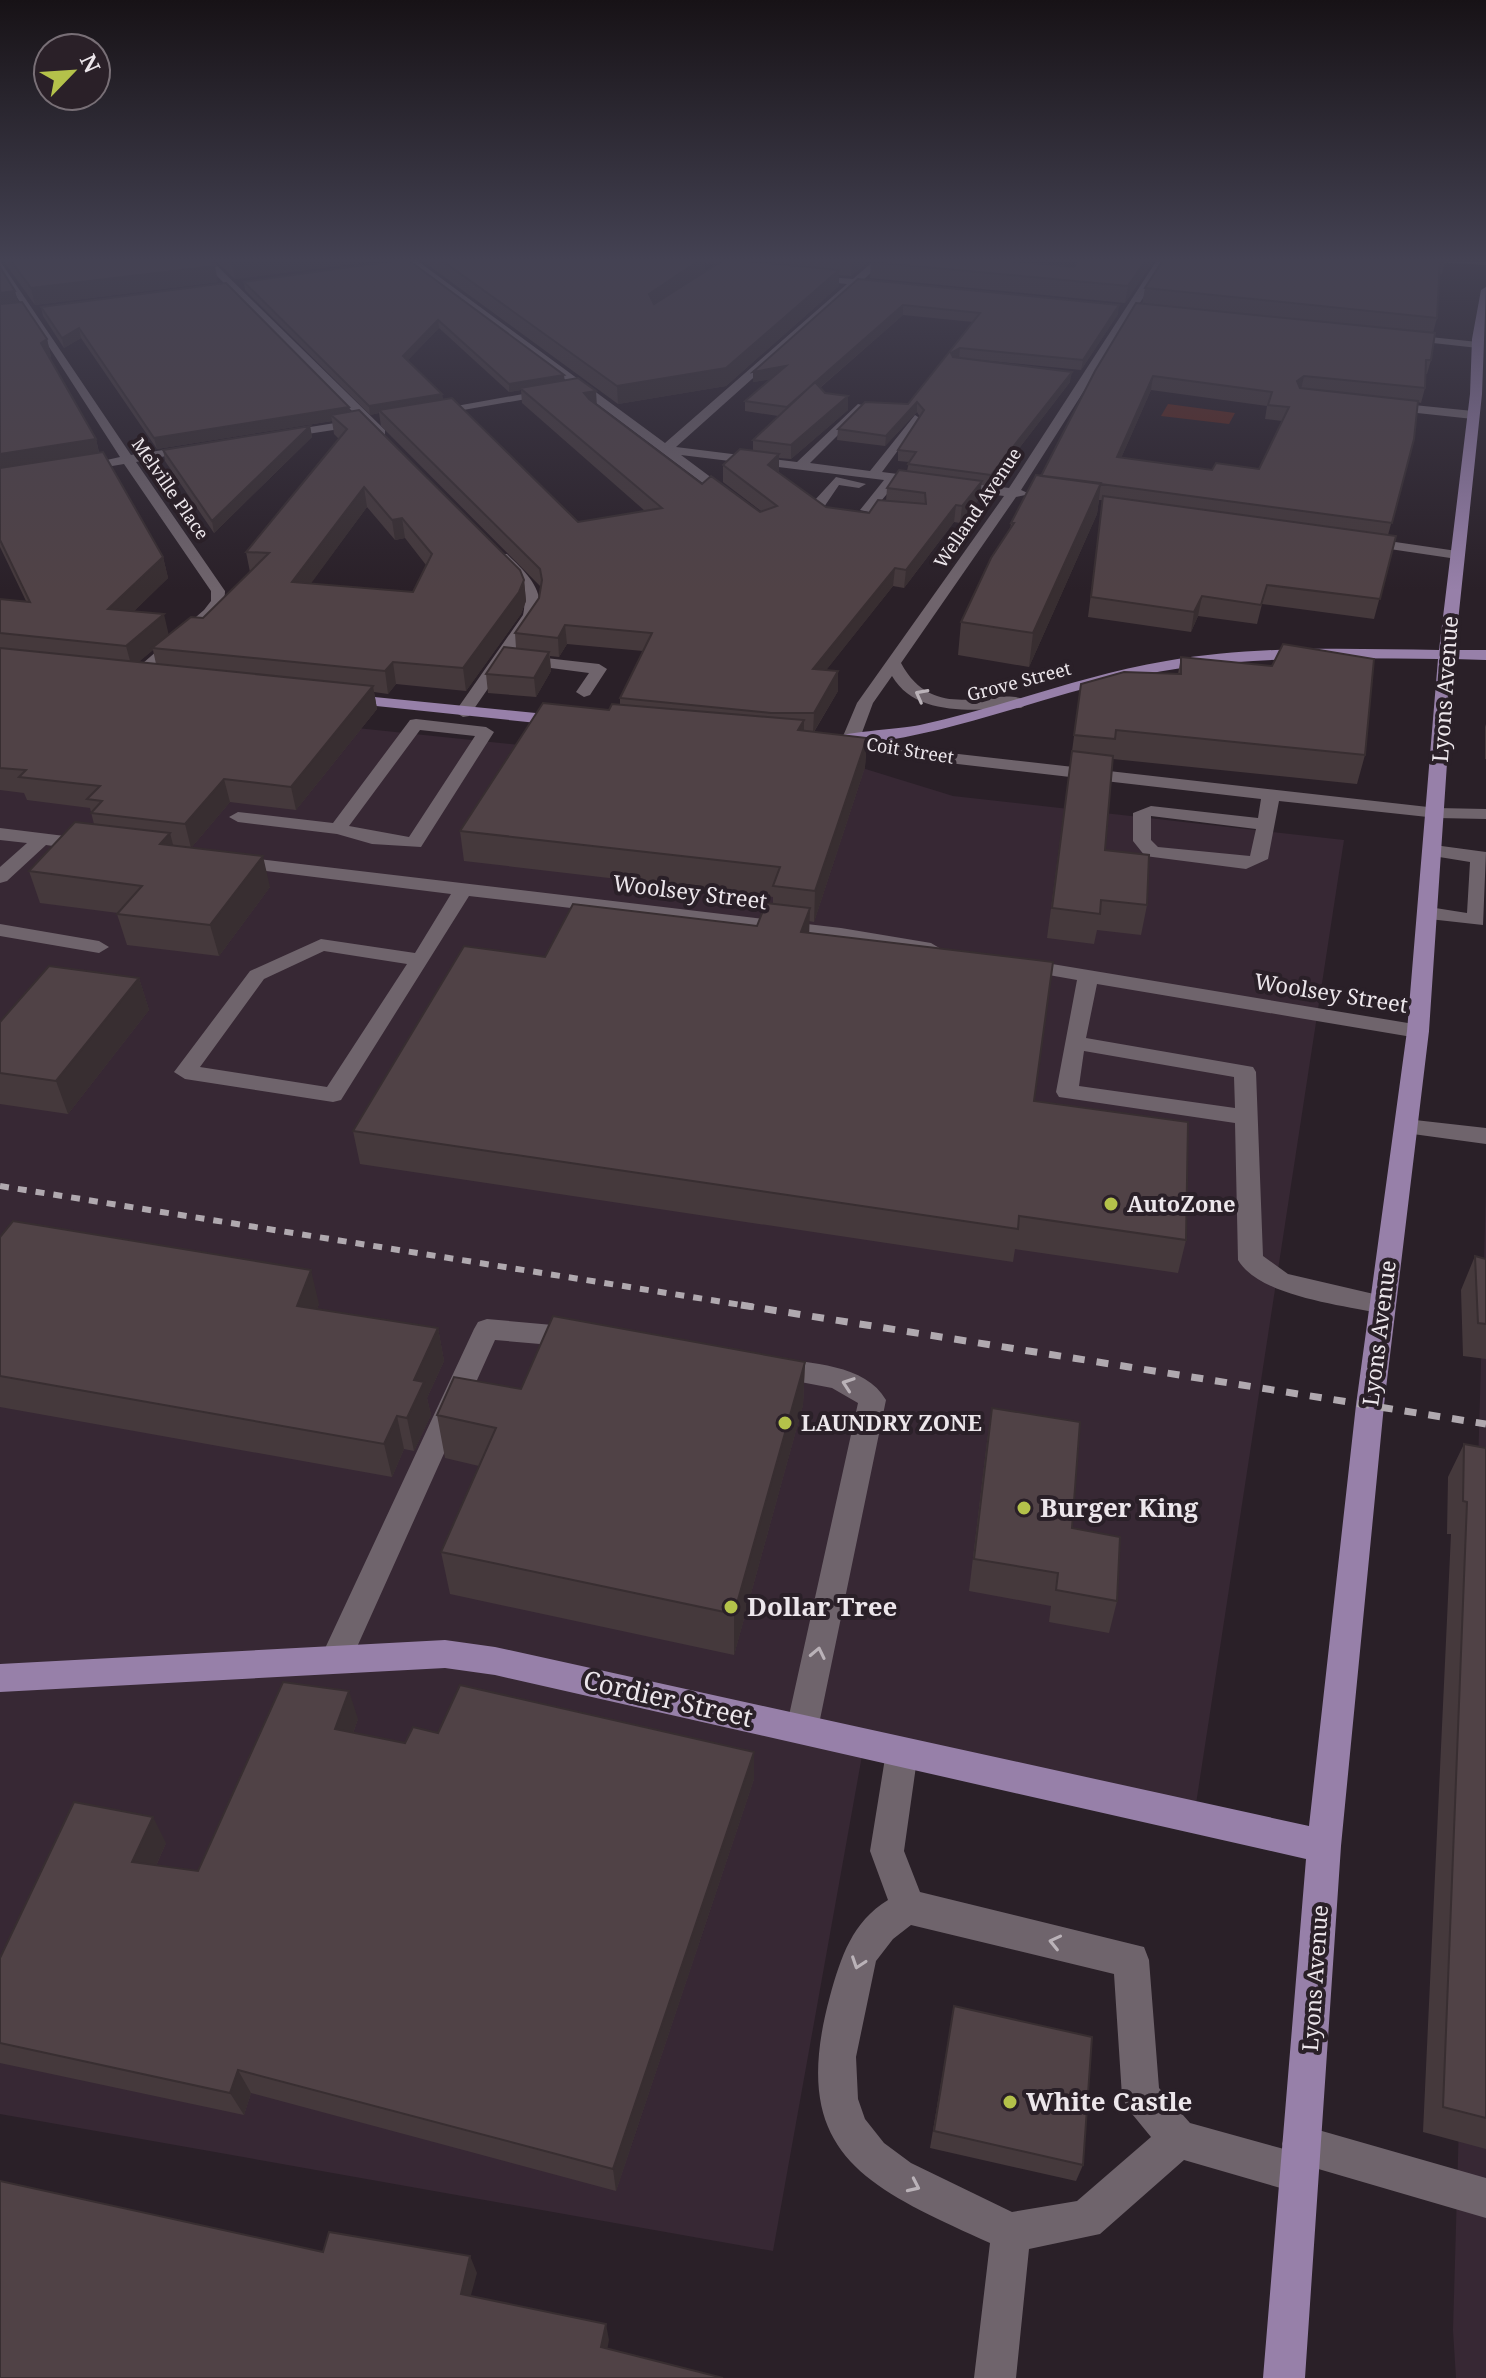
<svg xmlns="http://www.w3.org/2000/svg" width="1486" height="2378" font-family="'Noto Serif',serif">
	<rect width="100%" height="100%" fill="#2a2028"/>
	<path fill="#372834" d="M0 691 742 768 859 767 953 796 1344 840 1194 1817 865 1739 773 2251 0 2114Z
		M1486 1189V2378H1456L1453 2330Z"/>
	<path fill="#5c281f" d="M1168 404 1235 413 1229 424 1161 416Z"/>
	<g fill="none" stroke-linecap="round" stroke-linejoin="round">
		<path fill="#6f646c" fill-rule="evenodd" d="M198 257H208L385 430V436H377L366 425 275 439 273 436 279 432 360 419Z
			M878 257H888L863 280 891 283V287L857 285 676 447 797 462 858 404 862 405V411L810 463 870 471 915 415 921 419 882 472 1009 488 1159 257H1169L1021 490 1030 494 1016 497 901 663C937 730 1003 680 1029 703L1021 708C979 709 917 719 892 676L873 703 860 738 923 750 1437 808 1486 809V819L1437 818 1279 801 1268 859 1246 869 1145 856 1133 841V813L1151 806 1258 818 1261 799 923 760 844 745 841 741 857 703 1004 496 897 482 876 507 907 512V518L902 519 860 510 884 480 681 455 740 499 728 502 407 261 415 259 665 443 847 284 808 280 805 275 853 279ZM1151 816 1256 829 1250 856 1158 847 1151 840Z
			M1398 257 1486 259V265L1403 260Z
			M0 261 131 455 195 445 201 449 136 462 225 591C226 618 162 662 141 680L127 677 204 610 211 601V591L124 464 77 472 71 468 120 457 0 271Z
			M1401 334 1478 342 1483 345 1478 348 1397 339Z
			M551 389 555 390V394L429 416 423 412Z
			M1384 402 1473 411 1479 415 1473 419 1380 409V403Z
			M836 477 866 484 859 488 839 485 824 507H814V501Z
			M1361 537 1457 551 1464 555 1457 559 1356 544 1354 541Z
			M497 554H507C525 572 544 587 539 615L469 716 463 717 455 712 523 615C529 589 514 577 497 560Z
			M519 655 599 664 607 669 590 695 584 697 576 692 589 673 513 663 511 660Z
			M416 719 486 727 494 732 421 847 372 844 337 834 238 822 229 817 238 812 333 823 410 720ZM420 730 475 736 409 837 349 826Z
			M0 828 89 839 98 845 89 851 46 845 7 881 0 883V867L27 843 0 840Z
			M1434 845 1486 852 1483 925 1429 919 1419 913 1429 907 1467 913 1470 862 1427 855V847Z
			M233 856 841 928 931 943 941 949 931 955 841 940 469 896 341 1100 333 1102 185 1079 174 1072 250 971 321 939 415 953 451 894 226 866 224 862ZM324 951 407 964 327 1087 200 1067 264 979Z
			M0 924 99 941 109 947 99 953 0 936Z
			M1022 959 1426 1026 1429 1031 1426 1036 1418 1038 1097 984 1086 1038 1253 1067 1256 1072 1263 1256 1288 1274 1391 1298 1395 1305 1391 1312 1382 1314C1343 1305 1260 1297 1238 1260L1235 1123 1059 1097 1056 1092 1077 980 1015 969 1012 965 1015 961ZM1084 1051 1234 1077 1235 1108 1079 1086Z
			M1406 1119 1486 1128V1144L1398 1132 1394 1127 1398 1122Z
			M487 1319 575 1327 584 1330 588 1337 584 1344 575 1347 495 1340 348 1667 337 1671 326 1667 321 1657 474 1329 478 1322Z
			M773 1358C809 1363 866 1364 886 1400L818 1729 813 1740 802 1744 791 1740 786 1729 858 1403 832 1388 764 1375 760 1368 764 1361Z
			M902 1737 914 1741 918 1752 904 1851 920 1892 1144 1947 1149 1960 1159 2088 1190 2123 1284 2149 1282 2144 1287 2130 1301 2125 1486 2178V2218L1315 2168 1318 2173 1312 2187 1298 2193 1184 2160 1100 2234 1029 2249 1016 2378H974L990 2243C865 2186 787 2154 830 1996 841 1957 852 1922 888 1900L870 1851 886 1752 890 1741ZM911 1925 1114 1974 1122 2096 1128 2109 1151 2137 1077 2201 1012 2212 911 2163 884 2143 865 2119 858 2099 856 2057 876 1961 893 1939Z"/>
		<path fill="#9780a9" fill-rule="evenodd" d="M1486 287 1482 394 1455 650H1486V660L1454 659 1429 1031 1384 1405 1341 1846 1305 2378H1263L1306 1859 495 1675 445 1668 0 1692V1664L445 1640 495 1647 1309 1826 1356 1405 1407 1031 1438 659C1333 658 1227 655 1123 679 1026 701 935 741 834 746L825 741C835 732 901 729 920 725 1003 707 1082 675 1166 661 1256 645 1349 649 1439 650L1470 394 1472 339 1481 290Z
			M344 694 566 716 574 721 566 726 338 702V696Z"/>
		<path stroke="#b0a9af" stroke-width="6" stroke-dasharray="9 9" stroke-linecap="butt" d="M0 1186 754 1307"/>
		<path stroke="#b0a9af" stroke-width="7" stroke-dasharray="12 12" stroke-linecap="butt" d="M741 1305 1486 1424"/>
	</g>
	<path fill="#45393c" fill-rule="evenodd" d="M0 257H206L218 282 35 305 2 259H0Z
		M212 257H407L235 279Z
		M424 257H874L851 276 839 275V286L726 386 618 404 424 262ZM705 263 717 264 705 272Z
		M1156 257 1125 303 870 278 871 262 1074 267Z
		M1446 257 1442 274H1439L1437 318 1433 333 1431 360 1427 374H1426L1425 388 1421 403 1418 402 1414 439 1388 535 1396 536 1374 619 1262 604 1257 624 1198 616 1191 632 1088 617 1103 500H1099L1097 514 1029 667 958 655 961 622 1010 530 1011 523 1041 476 1142 304 1145 288ZM1151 390 1267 406 1265 419 1282 421 1259 469 1212 470 1121 458Z
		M407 259 564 381 596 391V404L702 484 760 512 761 511 723 482V465L753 451V440L778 416 745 411V401L771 379 753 382V372L858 279 1118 314 1081 370 969 359 1070 382 990 486 981 485 980 498 960 523 954 522 904 588 893 586 826 670 838 691 814 732 867 738 865 767 814 922 809 921V932L1034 1101 1186 1240 1178 1273 1015 1249 1013 1262 360 1164 353 1131 545 957 757 926 773 903V897L464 861 460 831 609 710 620 704V698L643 651 567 644 559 657 550 656 551 671 536 697 488 693 486 674 516 648 515 633 539 598 541 587 381 426 379 413 370 415 245 290 244 282ZM903 315 973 322 908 404 838 429 837 440 885 446 917 412 920 417 898 450V461L909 462 907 471 887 488 886 501 869 513 826 507 778 472 779 471V458L791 459 848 410V396L825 393 820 388ZM439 328 509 392 521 390 522 403 645 511 578 522 443 400 442 394 408 360Z
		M0 267 18 302 47 339 51 357 49 358 96 439 99 452 163 557 168 578 133 612 169 635 203 618 250 572 246 552 339 439 334 434 332 421 157 449 81 338 64 348 43 316 41 307 349 407 350 412 524 580 526 601 521 614 466 691 396 684 388 694 374 692 377 709 296 810 230 802 191 848 270 887 219 956 127 945 117 914 118 913 40 903 29 871 94 824 90 808 27 800 24 793 0 790V599L26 601 0 547ZM367 507 395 540 405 538 426 565 413 592 310 584ZM153 650 156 664 138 662Z
		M310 426 312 437 214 533 165 461 163 450Z
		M1181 657 1365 755 1357 784 1113 759 1105 850 1147 905 1141 935 1097 930 1094 944 1047 938 1081 684 1178 674Z
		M1486 724V759H1485V727Z
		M139 978 149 1010 68 1114 0 1104V1022Z
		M0 1237 319 1304 317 1309 438 1328 444 1361 427 1398 431 1415 414 1451 404 1449 392 1477 0 1407Z
		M1475 1256 1486 1259V1359L1463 1356 1461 1290Z
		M805 1362 803 1405 734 1655 450 1594 441 1552 479 1466 445 1458 437 1415 521 1389Z
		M992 1408 1072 1528 1117 1601 1109 1633 1049 1622 1051 1606 969 1591 987 1441Z
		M1464 1444 1486 1448V2149L1423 2132 1451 1534H1447L1448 1477Z
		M358 1719 353 1733 405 1743 438 1733 754 1779 616 2191 251 2093 244 2115 0 2063V1958L166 1843 156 1866 198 1871Z
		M954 2006 1083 2165 1076 2181 930 2148Z"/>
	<path fill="#382e31" d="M281 257H407L235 279 232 263Z
		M704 257 705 273 649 311V294Z
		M856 257H874L851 276 852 260Z
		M1148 257H1156L1125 303 1128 286Z
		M215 266 218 282 35 305 31 288Z
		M839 270V286L726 386 618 404 617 386Z
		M15 291 20 308 0 311V293Z
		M903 305V315L786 417 787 407Z
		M1119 305 1118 314 1081 370 1083 360Z
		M438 320 439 328 404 364 403 356Z
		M79 328 81 338 64 348 62 338Z
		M47 339 51 357 45 360 41 343Z
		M960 348 959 358 950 363 951 353Z
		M786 366V377L753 382V372Z
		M1072 372 1070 382 990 486 991 475Z
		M564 375 565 383 520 388 521 390 509 392V384Z
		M1153 376 1151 390 1115 472 1117 457Z
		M1304 376 1301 390 1297 381Z
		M596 391 597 407 584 393Z
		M442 394 443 403 379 410V413L370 415 369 406Z
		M848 396V410L791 459V445Z
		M917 402V412L885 446 886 436Z
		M349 407 351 418 331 415 332 421 157 449 154 438Z
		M310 426 312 437 214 533 212 521Z
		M96 439 100 458 0 474V454Z
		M779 454V471L768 482V465Z
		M982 481 980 498 960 523 962 506Z
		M1101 483 1097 514 1029 667 1033 633Z
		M364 487 367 507 296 604 292 582Z
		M956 505 954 522 904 588 906 570Z
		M402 518 405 538 395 540 392 520Z
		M163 557 168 578 114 631 108 609Z
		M895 568 893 586 812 688 813 669Z
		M524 580 526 601 521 614 466 691 463 668Z
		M1202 596 1198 616 1191 632 1194 612Z
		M164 614 169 636 152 648 153 650 132 668 126 646Z
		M565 625 567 644 559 657 558 638Z
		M549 652 551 671 536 697 534 678Z
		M393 662 396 684 388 694 385 671Z
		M838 671V691L813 733 814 713Z
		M373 686 377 709 296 810 291 787Z
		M804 720V749L798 730Z
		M867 738 865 767 814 922 815 891Z
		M224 779 230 802 191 848 185 824Z
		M170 833 178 864 160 844Z
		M263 856 270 887 219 956 210 925Z
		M810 908 809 939 801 932Z
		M139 978 149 1010 68 1114 56 1081Z
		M311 1270 319 1304 306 1339 297 1306Z
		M438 1328 444 1361 427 1398 431 1415 414 1451 407 1418 414 1380Z
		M805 1362 803 1405 734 1655V1614Z
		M397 1416 404 1449 392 1477 384 1444Z
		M349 1691 358 1719 344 1757 335 1729Z
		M754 1752V1779L616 2191 613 2169Z
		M153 1817 166 1843 146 1888 132 1862Z
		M238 2070 251 2093 244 2115 230 2093Z
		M470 2256 477 2273 467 2310 461 2294Z
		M606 2324 609 2340 605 2362 601 2347Z"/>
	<path fill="#504246" stroke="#382e31" stroke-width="2" fill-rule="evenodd" d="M8 257H206L215 266 31 288Z
		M226 257H281L232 263Z
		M437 257H704L649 294 654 304 725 259 839 270 726 368 617 386Z
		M814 257H856L852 260Z
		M876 257H969L1074 267 1081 257H1148L1128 286 871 262Z
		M1165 257H1446V259L1440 258 1437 318 1145 288Z
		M407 259 564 375 509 384 438 320 403 356 442 394 369 406 244 282Z
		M0 267 15 291 0 293Z
		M858 279 1119 305 1083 360 960 348 951 353 953 357 1072 372 991 475 908 464 916 452 898 450 924 410 917 402 886 436 838 429 865 402 908 404 980 313 903 305 787 407 745 401 786 366 753 372Z
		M226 283 349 407 154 438 79 328 62 338 41 307Z
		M22 302 47 339 41 343 96 439 0 454V304Z
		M1136 303 1435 333 1431 360H1426L1425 388 1304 376 1297 381 1300 388 1418 401 1414 439 1392 523 1041 476 1095 371ZM1153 376 1272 392 1268 405 1289 407 1259 469 1216 463 1212 470 1117 457Z
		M578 378 596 391 584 393 589 399 702 484 711 476 760 512 777 506 723 465 740 449 779 454 768 465 826 507 869 513 878 500 926 504 925 493 887 488 899 470 982 481 962 506 956 505 906 570 895 568 813 669 838 671 814 713H771L620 698 652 633 565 625 558 638 515 633 539 598 542 580 540 569 379 410 452 398 578 522 662 508 520 388Z
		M815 382 825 393 848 396 791 445 753 440Z
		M359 410 520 570 524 580 519 592 463 668 393 662 385 671 152 648 191 617 203 618 269 553 246 552 347 429 331 415ZM364 487 392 520 402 518 432 554 413 592 292 582Z
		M310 426 212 521 163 450Z
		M103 452 163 557 108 609 164 614 126 646 0 633V599L30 602 0 540V468Z
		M1036 475 1101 483 1033 633 961 622 991 558 1014 523H1011Z
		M1103 496 1396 536 1380 599 1267 585 1261 605 1202 596 1194 612 1091 597Z
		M1283 644 1374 659 1365 755 1116 730 1115 739 1074 735 1081 684 1124 672 1181 674V657L1272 666Z
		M504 647 549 652 534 678 486 674Z
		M0 648 373 686 291 787 224 779 185 824 91 813 102 801 87 799 100 786 19 777 26 770 0 768Z
		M543 703 609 710 612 704 804 720 798 730 867 738 815 891 773 886 780 867 460 831Z
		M1072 751 1113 756 1105 850 1149 855 1147 905 1101 900 1100 914 1052 908Z
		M75 822 170 833 160 844 263 856 210 925 117 914 142 886 29 871Z
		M766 903 810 908 801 932 1053 962 1034 1101 1188 1122 1186 1240 1019 1216 1018 1229 353 1131 464 946 545 957 573 904 757 926Z
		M49 966 139 978 56 1081 0 1073V1022Z
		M13 1221 311 1270 297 1306 438 1328 414 1380 424 1382 407 1418 397 1416 384 1444 0 1376V1237Z
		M1475 1256 1486 1259V1324L1478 1323Z
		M553 1316 805 1362 734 1614 441 1552 496 1428 437 1415 454 1377 521 1389Z
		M992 1408 1080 1422 1072 1528 1120 1537 1117 1601 1056 1590 1058 1573 974 1559Z
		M1464 1444 1486 1448V2118L1443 2107 1467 1502 1463 1501Z
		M283 1682 349 1691 335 1729 405 1743 413 1727 438 1733 460 1685 754 1752 613 2169 238 2070 230 2093 0 2043V1958L74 1802 153 1817 132 1862 198 1871Z
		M954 2006 1092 2037 1083 2165 934 2131Z
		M0 2181 323 2252 329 2232 470 2256 461 2294 606 2324 601 2347 723 2378H0Z"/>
	<defs><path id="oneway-chevron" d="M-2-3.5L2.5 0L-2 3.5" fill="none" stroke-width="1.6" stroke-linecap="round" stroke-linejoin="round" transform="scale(2)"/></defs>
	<g stroke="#bab2b8">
		<use href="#oneway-chevron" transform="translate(921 695) rotate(-152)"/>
		<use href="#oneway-chevron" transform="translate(848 1384) rotate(-161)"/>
		<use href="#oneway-chevron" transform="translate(818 1653) rotate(-78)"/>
		<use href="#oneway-chevron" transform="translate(1055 1942) rotate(-167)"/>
		<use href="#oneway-chevron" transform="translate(858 1963) rotate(109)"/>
		<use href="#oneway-chevron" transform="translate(914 2186) rotate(25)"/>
	</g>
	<linearGradient id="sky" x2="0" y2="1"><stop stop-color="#171216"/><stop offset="0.44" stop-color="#444253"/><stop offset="1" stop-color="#444253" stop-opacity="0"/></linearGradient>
	<rect width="1486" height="590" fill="url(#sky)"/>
	<g fill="#b4c24a" stroke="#2a2028" stroke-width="3">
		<circle cx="1111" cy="1204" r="8"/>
		<circle cx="785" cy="1423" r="8"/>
		<circle cx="1024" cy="1508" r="8"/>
		<circle cx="731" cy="1607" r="8"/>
		<circle cx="1010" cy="2102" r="8"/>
	</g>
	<g text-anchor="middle" stroke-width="8" stroke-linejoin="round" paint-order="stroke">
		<g font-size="18" fill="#ece6eb" stroke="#2a2028">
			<text transform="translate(170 489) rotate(55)" y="6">Melville Place</text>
			<text transform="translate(978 508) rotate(-56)" y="6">Welland Avenue</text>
			<text transform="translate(1019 682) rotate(-15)" y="6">Grove Street</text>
			<text transform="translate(910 751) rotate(9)" y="6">Coit Street</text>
		</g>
		<g font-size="22" fill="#ece6eb" stroke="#2a2028">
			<text transform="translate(1445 689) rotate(-86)" y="8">Lyons Avenue</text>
			<text transform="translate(690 892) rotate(7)" y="8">Woolsey Street</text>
			<text transform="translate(1331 993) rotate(9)" y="8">Woolsey Street</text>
			<text transform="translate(1379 1333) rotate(-83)" y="8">Lyons Avenue</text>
			<text transform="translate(1315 1978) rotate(-86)" y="8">Lyons Avenue</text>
		</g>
		<g font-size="22" font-weight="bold" fill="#ece6eb" stroke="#2a2028" text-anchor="start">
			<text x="1127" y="1212">AutoZone</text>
			<text x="801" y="1431">LAUNDRY ZONE</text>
		</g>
		<g font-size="26" font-weight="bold" fill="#ece6eb" stroke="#2a2028" text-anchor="start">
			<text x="1040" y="1517">Burger King</text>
			<text x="747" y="1616">Dollar Tree</text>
			<text x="1026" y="2111">White Castle</text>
		</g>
		<g font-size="26" fill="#ece6eb" stroke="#2a2028">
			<text transform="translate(668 1699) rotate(13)" y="9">Cordier Street</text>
		</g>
	</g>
	<g transform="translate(72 72) rotate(65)"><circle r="38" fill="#2a2028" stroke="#786f76" stroke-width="2"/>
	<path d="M0-6L14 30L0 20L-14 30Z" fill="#b4c24a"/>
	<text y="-12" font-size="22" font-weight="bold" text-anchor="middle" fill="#ece6eb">N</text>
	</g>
</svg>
